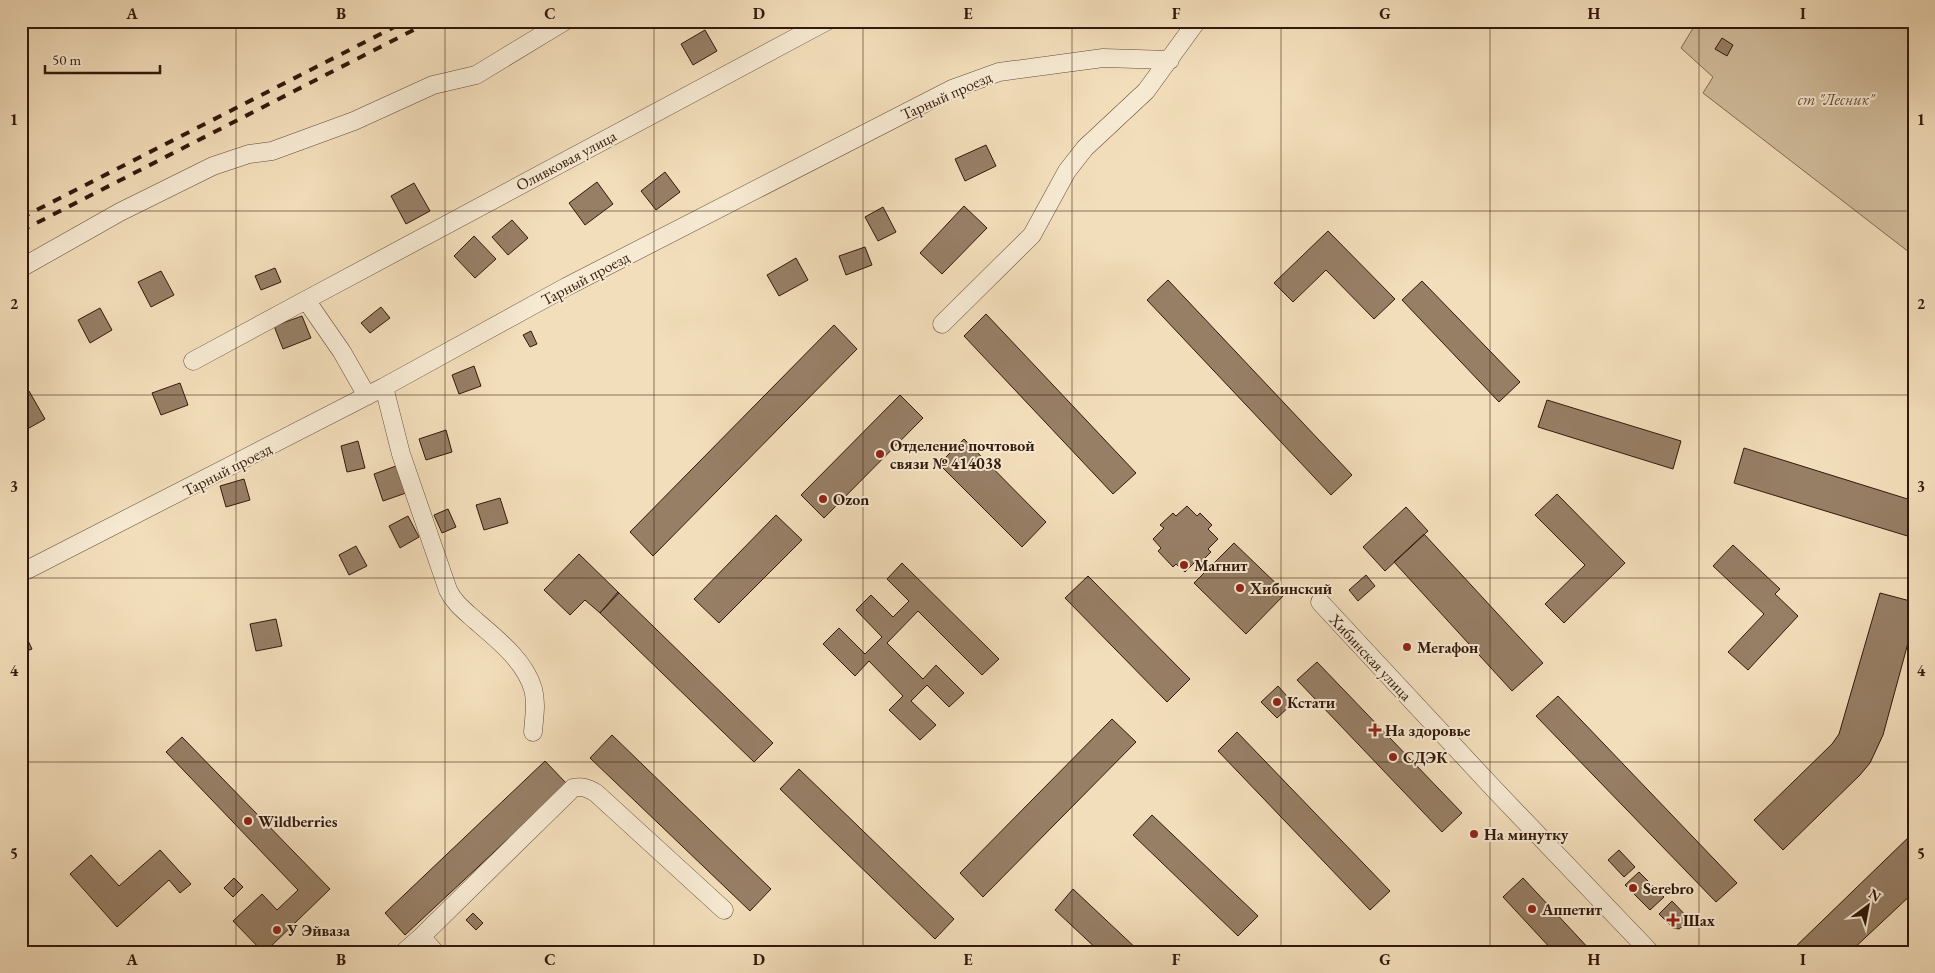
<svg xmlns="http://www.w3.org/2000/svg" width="1935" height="973" font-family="'EB Garamond',serif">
	<rect width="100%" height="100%" fill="#f3debb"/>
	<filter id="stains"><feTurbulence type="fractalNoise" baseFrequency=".004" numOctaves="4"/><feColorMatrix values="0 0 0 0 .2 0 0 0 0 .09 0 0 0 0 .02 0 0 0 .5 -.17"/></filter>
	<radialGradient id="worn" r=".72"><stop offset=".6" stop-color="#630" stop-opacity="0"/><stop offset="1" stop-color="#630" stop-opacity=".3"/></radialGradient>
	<path fill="#d2bd9d" stroke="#826b54" d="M1694 21H1914V256L1703 93 1713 77 1681 48 1695 25Z"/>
	<path fill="#977f66" stroke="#33190a" d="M705 30 717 51 693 65 681 44Z
		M1722 38 1733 45 1727 56 1715 49Z
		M986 145 996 166 965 181 955 159Z
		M665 172 680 192 656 210 641 191Z
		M597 182 613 204 585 225 569 203Z
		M414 183 430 211 406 224 391 196Z
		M964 206 987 228 942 274 920 253Z
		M883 207 896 232 878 241 865 217Z
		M512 220 528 238 508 255 492 237Z
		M1328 231 1395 299 1374 319 1326 270 1293 302 1274 283Z
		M474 236 496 259 475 278 454 256Z
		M865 247 872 265 846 275 839 256Z
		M796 258 808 280 779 296 767 275Z
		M275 268 281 282 261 290 255 276Z
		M161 271 174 295 151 307 138 282Z
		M1168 280 1352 475 1331 495 1147 300Z
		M1422 281 1520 382 1499 402 1402 300Z
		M381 307 390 318 370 333 361 323Z
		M100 308 112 330 90 343 78 320Z
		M986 314 1136 473 1113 494 964 336Z
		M302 316 311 338 283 349 274 326Z
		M834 325 857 349 653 556 630 532Z
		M531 331 537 344 530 347 523 335Z
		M474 366 481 386 459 394 452 375Z
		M180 383 188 405 161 415 152 393Z
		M29 391 45 419 22 432 21 395Z
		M900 395 923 418 824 518 801 495Z
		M1547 400 1681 441 1673 469 1538 427Z
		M446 430 452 452 426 460 419 439Z
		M964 439 1046 522 1022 547 939 464Z
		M358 441 365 468 347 472 341 446Z
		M1744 448 1914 501V538L1734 483Z
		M396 466 406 493 383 501 374 474Z
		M244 479 250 500 226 507 220 486Z
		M1557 494 1625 563 1564 623 1545 604 1585 565 1535 515Z
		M500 498 508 523 484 530 476 505Z
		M1187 506 1197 516 1200 513 1212 525 1208 529 1218 539 1208 549 1211 552 1199 564 1196 561 1185 572 1176 564 1173 567 1158 551 1161 548 1153 539 1164 528 1160 525 1173 513 1176 516Z
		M1406 507 1428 531 1385 571 1363 547Z
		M448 509 456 527 442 533 434 515Z
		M776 515 802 540 719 623 694 599Z
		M408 516 419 537 400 548 389 526Z
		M1424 534 1543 663 1512 691 1394 562Z
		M1234 543 1286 593 1246 634 1194 583Z
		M1733 545 1780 589 1775 594 1798 616 1748 670 1728 652 1764 614 1713 566Z
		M356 546 367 566 349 575 339 555Z
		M579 554 619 593 600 613 585 600 570 615 544 590Z
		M902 563 999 659 982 675 918 611 887 643 923 679 936 665 964 693 949 707 927 685 911 701 936 725 920 740 889 710 903 696 869 661 855 676 823 644 839 628 865 654 882 637 856 610 871 595 893 617 909 601 887 579Z
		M1366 575 1375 586 1358 601 1349 590Z
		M1088 576 1190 679 1167 702 1065 598Z
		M618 592 773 743 754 762 600 613Z
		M1880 593 1914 602V621L1883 735 1870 763 1860 775 1783 850 1754 820 1832 744 1839 734Z
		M276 619 282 646 256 651 250 624Z
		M21 626 32 649 21 653Z
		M1317 662 1462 813 1442 832 1297 680Z
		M1278 686 1293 703 1277 718 1261 702Z
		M1558 696 1737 883 1716 902 1536 716Z
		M1112 719 1136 742 983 897 960 873Z
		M1237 732 1390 891 1370 910 1218 751Z
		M612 735 771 889 750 911 590 758Z
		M182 737 330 889 265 952H263L233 921 262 894 277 910 298 890 166 752Z
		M545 761 567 784 405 935 385 913Z
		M799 769 954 919 935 939 780 789Z
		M1152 815 1258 916 1238 936 1133 835Z
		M1914 832V892L1850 952H1790Z
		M160 850 191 884 180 893 169 880 117 927 70 874 91 855 119 886Z
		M1619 850 1635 867 1624 877 1608 860Z
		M1639 872 1664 897 1650 910 1625 885Z
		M234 878 243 887 233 897 224 888Z
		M1523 878 1592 952H1554L1503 897Z
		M1073 889 1140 952H1100L1055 910Z
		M1672 901 1690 920 1679 929 1673 928 1659 914Z
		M473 913 483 923 476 930 466 920Z"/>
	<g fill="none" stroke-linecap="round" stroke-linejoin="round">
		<defs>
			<path id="minor" d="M21 268 120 212 213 166 249 154 272 151 354 121 433 85 476 75 565 21
				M306 300 827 21
				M942 324 1032 235 1067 171 1085 148 1146 91 1197 21
				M193 361 306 300 342 352 367 396
				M384 387 401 454 448 590C454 603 465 611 476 621 497 639 525 661 533 689 537 703 534 718 533 732
				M21 573 384 387 566 287 952 89 999 72 1103 58 1170 60
				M1320 602 1495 790 1650 952
				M421 937 573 788C582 786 588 788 596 793L724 910
				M404 952 421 937 435 952"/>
		</defs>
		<use href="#minor" stroke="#634a36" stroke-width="19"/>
		<use href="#minor" stroke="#f7ead3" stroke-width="18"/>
		<path stroke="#33190a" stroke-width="4" stroke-dasharray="9 9" stroke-linecap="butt" d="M21 218 406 21
			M21 231 431 21"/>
	</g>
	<path fill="none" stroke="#33190a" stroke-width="1" stroke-opacity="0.55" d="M236 21V952M445 21V952M654 21V952M863 21V952M1072 21V952M1281 21V952M1490 21V952M1699 21V952M21 211H1914M21 395H1914M21 578H1914M21 762H1914"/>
	<g fill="#8f2418" stroke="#f7ead3" stroke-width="2">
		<circle cx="880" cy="454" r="5"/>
		<circle cx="823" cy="499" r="5"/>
		<circle cx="1184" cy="565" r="5"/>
		<circle cx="1240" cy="588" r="5"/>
		<circle cx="1407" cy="647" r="5"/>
		<circle cx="1277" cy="702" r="5"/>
		<path d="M1372.5 722.5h5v5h5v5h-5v5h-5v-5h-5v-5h5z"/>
		<circle cx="1393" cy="757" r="5"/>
		<circle cx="248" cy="821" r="5"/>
		<circle cx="1474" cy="834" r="5"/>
		<circle cx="1633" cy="888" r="5"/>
		<circle cx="1532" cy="909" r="5"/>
		<path d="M1670.5 912.5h5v5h5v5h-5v5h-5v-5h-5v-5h5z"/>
		<circle cx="277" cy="930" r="5"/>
	</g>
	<g text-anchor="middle" stroke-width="4" stroke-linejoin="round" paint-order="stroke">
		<g font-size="16" fill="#33190a" stroke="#f7ead3">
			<text transform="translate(946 95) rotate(-24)" y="6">Тарный проезд</text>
			<text transform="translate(566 160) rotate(-28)" y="6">Оливковая улица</text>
			<text transform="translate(585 278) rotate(-28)" y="6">Тарный проезд</text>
			<text transform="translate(227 469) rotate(-27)" y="6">Тарный проезд</text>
			<text transform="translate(1371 657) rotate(47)" y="6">Хибинская улица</text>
		</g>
		<g font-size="16" font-style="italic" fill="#634a36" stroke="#f7ead3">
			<text x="1836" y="105">ст "Лесник"</text>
		</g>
		<g font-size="16" font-weight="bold" fill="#33190a" stroke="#f7ead3" text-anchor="start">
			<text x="890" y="451">Отделение почтовой<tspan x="890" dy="18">связи № 414038</tspan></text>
			<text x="833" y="505">Ozon</text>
			<text x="1194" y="571">Магнит</text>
			<text x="1250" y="594">Хибинский</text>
			<text x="1417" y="653">Мегафон</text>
			<text x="1287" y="708">Кстати</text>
			<text x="1385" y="736">На здоровье</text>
			<text x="1403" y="763">СДЭК</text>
			<text x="258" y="827">Wildberries</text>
			<text x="1484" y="840">На минутку</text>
			<text x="1643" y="894">Serebro</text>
			<text x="1542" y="915">Аппетит</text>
			<text x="1683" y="926">Шах</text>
			<text x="287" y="936">У Эйваза</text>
		</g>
	</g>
	<rect width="1935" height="973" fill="none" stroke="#f3debb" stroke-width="55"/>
	<g transform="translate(1868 906) rotate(32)" stroke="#f7ead3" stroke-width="4" paint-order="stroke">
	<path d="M0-4L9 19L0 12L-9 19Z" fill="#33190a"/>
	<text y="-8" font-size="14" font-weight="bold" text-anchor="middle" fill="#33190a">N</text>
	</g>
	<path d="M45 65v8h115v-8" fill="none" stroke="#33190a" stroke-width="2.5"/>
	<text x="52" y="65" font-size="15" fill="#33190a" stroke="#f7ead3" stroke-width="4" paint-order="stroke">50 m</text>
	<rect x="28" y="28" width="1880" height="918" fill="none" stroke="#33190a" stroke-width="2"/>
	<g font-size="16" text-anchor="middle" font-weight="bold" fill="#33190a">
		<text x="132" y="19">A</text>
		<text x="341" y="19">B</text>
		<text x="550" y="19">C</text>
		<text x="759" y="19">D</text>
		<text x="968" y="19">E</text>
		<text x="1176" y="19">F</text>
		<text x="1385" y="19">G</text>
		<text x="1594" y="19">H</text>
		<text x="1803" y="19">I</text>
		<text x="14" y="125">1</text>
		<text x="1921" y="125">1</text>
		<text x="14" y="309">2</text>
		<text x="1921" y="309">2</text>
		<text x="14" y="492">3</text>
		<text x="1921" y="492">3</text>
		<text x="14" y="676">4</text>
		<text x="1921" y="676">4</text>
		<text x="14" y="859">5</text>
		<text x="1921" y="859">5</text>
		<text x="132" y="965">A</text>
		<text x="341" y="965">B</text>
		<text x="550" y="965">C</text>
		<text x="759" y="965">D</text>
		<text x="968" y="965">E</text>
		<text x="1176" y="965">F</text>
		<text x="1385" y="965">G</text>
		<text x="1594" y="965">H</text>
		<text x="1803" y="965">I</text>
	</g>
	<rect width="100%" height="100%" filter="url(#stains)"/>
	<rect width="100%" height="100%" fill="url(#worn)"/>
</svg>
